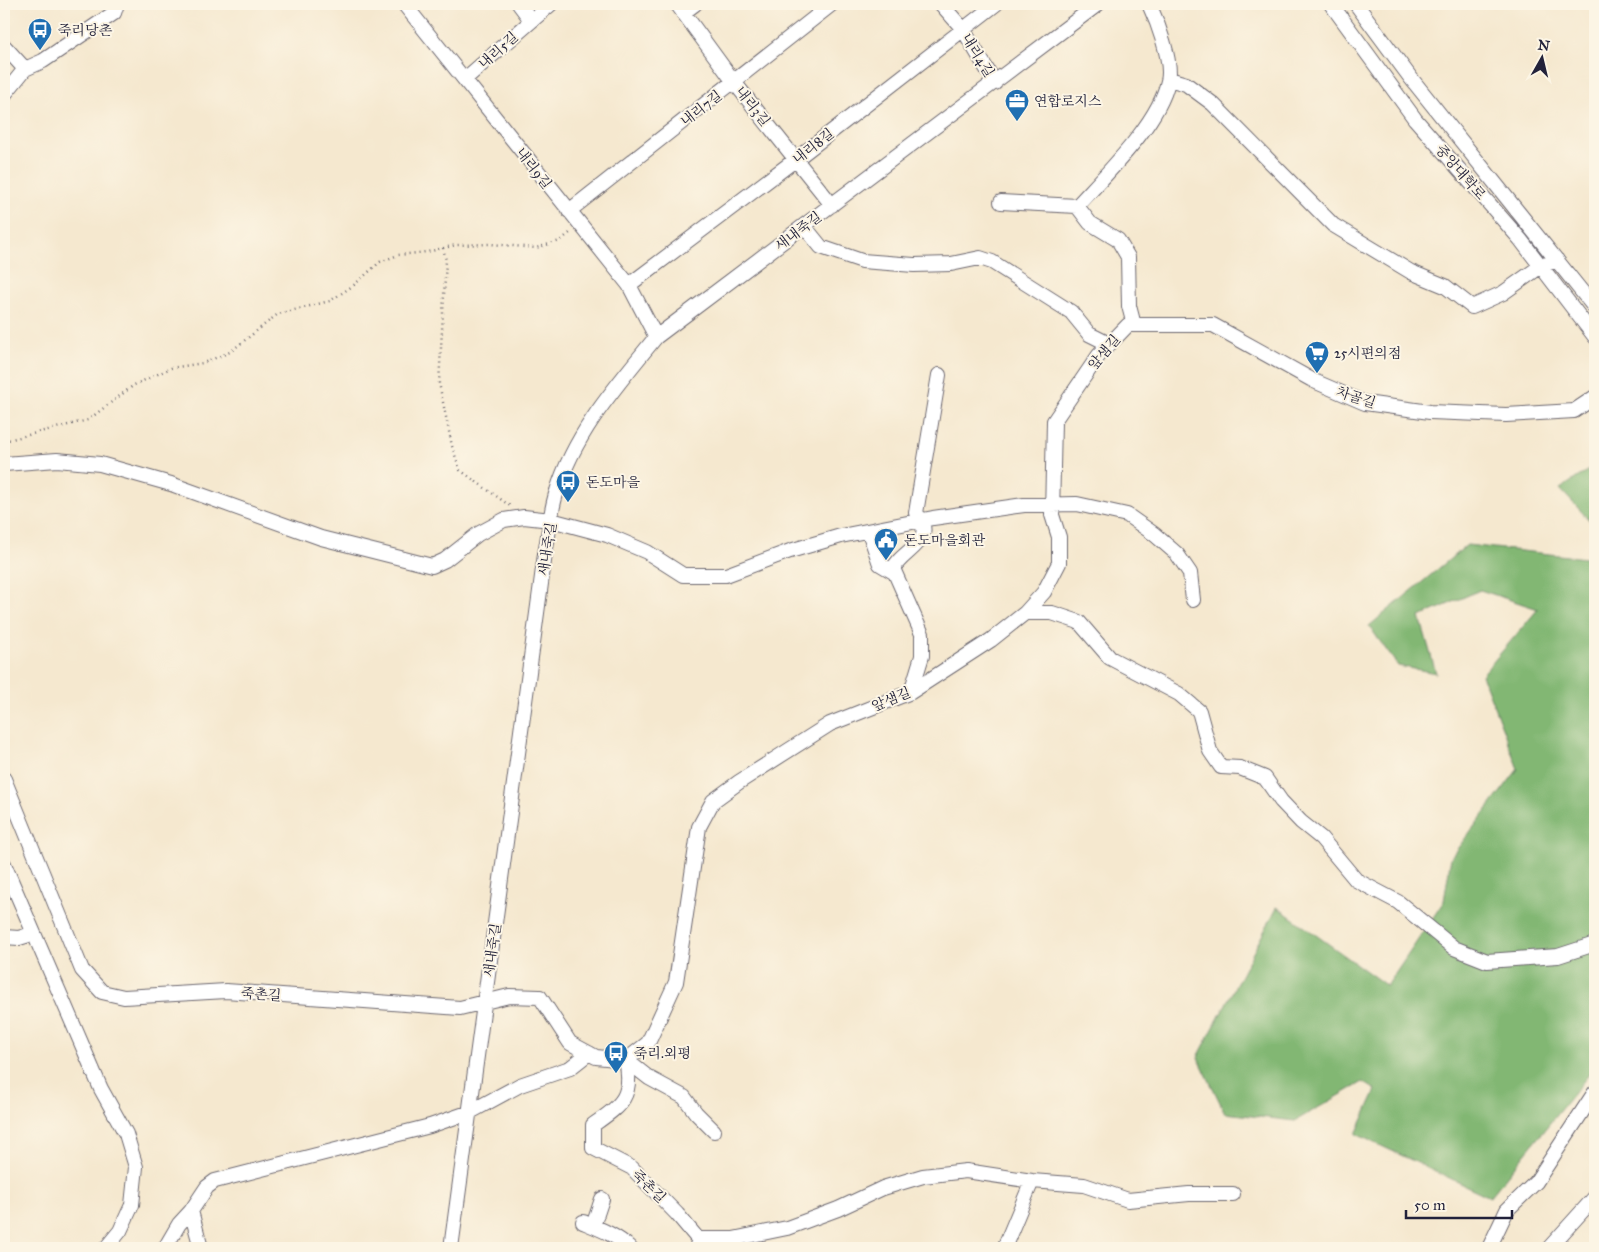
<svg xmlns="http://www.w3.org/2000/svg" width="1599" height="1252" font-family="'IM FELL Great Primer','Noto Serif KR',serif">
	<rect width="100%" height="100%" fill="#fcf5e5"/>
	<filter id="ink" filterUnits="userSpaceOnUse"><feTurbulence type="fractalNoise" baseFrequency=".02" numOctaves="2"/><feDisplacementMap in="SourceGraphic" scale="10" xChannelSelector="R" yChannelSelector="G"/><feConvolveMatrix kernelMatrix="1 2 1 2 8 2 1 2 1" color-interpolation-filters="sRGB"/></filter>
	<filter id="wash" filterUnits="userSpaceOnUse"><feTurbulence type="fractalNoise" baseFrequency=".0096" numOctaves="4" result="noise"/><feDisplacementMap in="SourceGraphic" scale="20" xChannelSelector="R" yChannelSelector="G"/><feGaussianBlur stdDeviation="1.12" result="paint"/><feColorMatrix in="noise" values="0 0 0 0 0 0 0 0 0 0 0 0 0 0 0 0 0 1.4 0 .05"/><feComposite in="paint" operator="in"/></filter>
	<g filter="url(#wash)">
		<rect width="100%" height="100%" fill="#f5e8cf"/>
		<path fill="#82b773" stroke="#526c57" d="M1595 466V526L1560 489Z
			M1467 545 1595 559V1067L1490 1197 1356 1134 1376 1090 1363 1082 1295 1121 1225 1113 1198 1057 1277 907 1387 986 1444 901 1451 857 1518 769 1482 675 1538 609 1480 590 1420 617 1436 673 1398 666 1369 626Z"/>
	</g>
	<g filter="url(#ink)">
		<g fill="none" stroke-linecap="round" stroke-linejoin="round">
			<defs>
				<path id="minor" d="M404 4 629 285 656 337
					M519 4 531 20
					M677 4 734 82 832 205
					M941 4 963 29 995 83
					M1331 4 1415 119 1520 239 1595 337
					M1356 4 1410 77 1595 308
					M683 13 695 4
					M4 46 25 69
					M465 79 551 4
					M1169 79 1186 84 1213 104 1333 225 1411 272 1445 286 1472 307 1503 293 1541 266 1557 260
					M4 95 25 69 43 61 114 13 117 4
					M1001 202 1077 206C1106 174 1159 123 1168 81 1173 62 1157 21 1149 4
					M1077 206 1090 223 1118 240 1128 257 1129 306 1134 325
					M569 211 832 4
					M804 226 821 247 862 261 914 265 951 264 980 258 992 262 1071 312 1089 334 1109 344
					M629 285 795 160 996 4
					M4 464 57 460 100 464 171 484 321 538 432 566 445 560 478 534 504 520 524 517 551 520 607 535 647 552 683 575H726L790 551 841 536 933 518 1024 505 1077 504 1127 515 1154 534 1177 554 1190 573 1193 600
					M869 532 880 564 895 573 922 634V656L911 692
					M892 571C900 550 940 542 916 513L939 375
					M1025 613H1052L1079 622 1110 658 1179 694 1199 711 1210 751 1221 767 1240 768 1265 778 1281 801 1301 822 1321 838 1356 880 1398 902 1454 948 1487 961 1558 956 1595 944
					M4 779 82 970 102 992 124 997 226 991 460 1008 509 996 540 997 570 1043 596 1057 626 1060 648 1043 676 982 699 827 713 801 739 782 830 724 911 692 991 640 1025 613 1044 592 1059 563V537L1052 515 1054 421 1099 355 1128 325H1213L1314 381 1365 403 1430 412 1506 415 1574 411 1595 397
					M4 864 101 1089 126 1134 136 1167 132 1205 120 1231 106 1248
					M4 937 19 938 32 934
					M191 1211 201 1248
					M583 1222C600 1229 616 1235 630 1248
					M593 1226 602 1199
					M698 1239H733L787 1228 838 1209 883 1188 923 1176 966 1171 1032 1181 1084 1185 1128 1200 1189 1194H1233
					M697 1247 698 1239 677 1214 632 1168 593 1148V1125C621 1105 634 1097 626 1060L649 1078 684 1097 696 1113 714 1131
					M165 1248 179 1224 191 1211 207 1187 215 1181 430 1126 470 1112 520 1085 570 1068 589 1053
					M451 1248 545 554C549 534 550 511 557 491 575 432 618 384 656 337L1098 4
					M1004 1248 1032 1181
					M1489 1248 1507 1210 1536 1182 1595 1092
					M1549 1248 1595 1197"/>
			</defs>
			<use href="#minor" stroke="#6c676f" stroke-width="16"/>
			<path stroke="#6c676f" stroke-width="2.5" stroke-dasharray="1 4" stroke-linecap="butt" d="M443 248 446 260 439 383 452 446 460 470 510 506
				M4 441 88 420 134 385 171 368 203 363 230 352 278 314 330 301 354 285 380 262 398 255 427 252 456 245 491 244 536 248 560 241 571 232"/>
			<use href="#minor" stroke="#fff" stroke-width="14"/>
		</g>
	</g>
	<defs>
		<symbol id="bus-pin" viewBox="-11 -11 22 30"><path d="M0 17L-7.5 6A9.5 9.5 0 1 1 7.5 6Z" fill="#1f6fb2" stroke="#fcf5e5"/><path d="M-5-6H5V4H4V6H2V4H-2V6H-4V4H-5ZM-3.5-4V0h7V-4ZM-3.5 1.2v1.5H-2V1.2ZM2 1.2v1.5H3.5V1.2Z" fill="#fff"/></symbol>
		<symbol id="office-pin" viewBox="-11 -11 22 30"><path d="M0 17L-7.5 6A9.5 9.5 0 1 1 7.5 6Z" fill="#1f6fb2" stroke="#fcf5e5"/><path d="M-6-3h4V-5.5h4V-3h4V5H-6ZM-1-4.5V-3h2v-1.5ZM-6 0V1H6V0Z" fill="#fff"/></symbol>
		<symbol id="supermarket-pin" viewBox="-11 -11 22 30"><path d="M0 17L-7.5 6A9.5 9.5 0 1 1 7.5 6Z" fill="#1f6fb2" stroke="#fcf5e5"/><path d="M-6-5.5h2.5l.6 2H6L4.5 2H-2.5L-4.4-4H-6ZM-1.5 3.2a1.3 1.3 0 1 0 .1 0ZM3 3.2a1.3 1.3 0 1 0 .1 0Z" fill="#fff"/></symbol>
		<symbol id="civic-pin" viewBox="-11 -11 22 30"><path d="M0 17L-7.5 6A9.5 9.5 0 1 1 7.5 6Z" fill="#1f6fb2" stroke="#fcf5e5"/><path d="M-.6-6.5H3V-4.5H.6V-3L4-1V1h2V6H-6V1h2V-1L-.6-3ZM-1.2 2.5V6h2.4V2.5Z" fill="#fff"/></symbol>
	</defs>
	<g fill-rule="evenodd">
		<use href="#bus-pin" x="26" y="16" width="28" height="38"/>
		<use href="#office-pin" x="1003" y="87" width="28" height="38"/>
		<use href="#supermarket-pin" x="1303" y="339" width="28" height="38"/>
		<use href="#bus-pin" x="554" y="468" width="28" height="38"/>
		<use href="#civic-pin" x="872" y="526" width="28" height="38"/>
		<use href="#bus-pin" x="602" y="1039" width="28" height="38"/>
	</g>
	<g text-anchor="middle" stroke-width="4" stroke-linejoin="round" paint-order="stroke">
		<g font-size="14" fill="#22223b" stroke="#fcf5e5" text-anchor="start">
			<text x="58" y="35">죽리당촌</text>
			<text x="1034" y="106">연합로지스</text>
			<text x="1334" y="358">25시편의점</text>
			<text x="586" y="487">돈도마을</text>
			<text x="904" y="545">돈도마을회관</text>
			<text x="634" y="1058">죽리.외평</text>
		</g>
		<g font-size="14" fill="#22223b" stroke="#fcf5e5">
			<text transform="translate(498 50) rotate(-42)" y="5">내리5길</text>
			<text transform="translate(978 55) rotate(58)" y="5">내리4길</text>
			<text transform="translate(753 106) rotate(52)" y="5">내리3길</text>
			<text transform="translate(701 108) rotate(-38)" y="5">내리7길</text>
			<text transform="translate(813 146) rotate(-38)" y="5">내리8길</text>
			<text transform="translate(534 168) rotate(52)" y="5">내리9길</text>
			<text transform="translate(1461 172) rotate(49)" y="5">중앙대학로</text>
			<text transform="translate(798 231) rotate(-37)" y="5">새내죽길</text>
			<text transform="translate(1104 352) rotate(-50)" y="5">앞샘길</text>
			<text transform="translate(1356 397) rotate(18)" y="5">차골길</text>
			<text transform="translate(547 549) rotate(-81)" y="5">새내죽길</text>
			<text transform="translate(891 699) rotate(-23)" y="5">앞샘길</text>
			<text transform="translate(492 950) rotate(-82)" y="5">새내죽길</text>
			<text transform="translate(261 994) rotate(4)" y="5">죽촌길</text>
			<text transform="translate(649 1186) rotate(44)" y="5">죽촌길</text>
		</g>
	</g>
	<rect width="1599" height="1252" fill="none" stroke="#fcf5e5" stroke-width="20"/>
	<g transform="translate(1542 58) rotate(8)" stroke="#fcf5e5" stroke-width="4" paint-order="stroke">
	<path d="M0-4L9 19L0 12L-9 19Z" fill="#22223b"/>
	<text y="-8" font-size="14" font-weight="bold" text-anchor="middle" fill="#22223b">N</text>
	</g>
	<path d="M1406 1210v8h106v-8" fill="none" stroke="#22223b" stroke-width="2.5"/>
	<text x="1414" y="1210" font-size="15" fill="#22223b" stroke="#fcf5e5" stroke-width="4" paint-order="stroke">50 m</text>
</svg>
